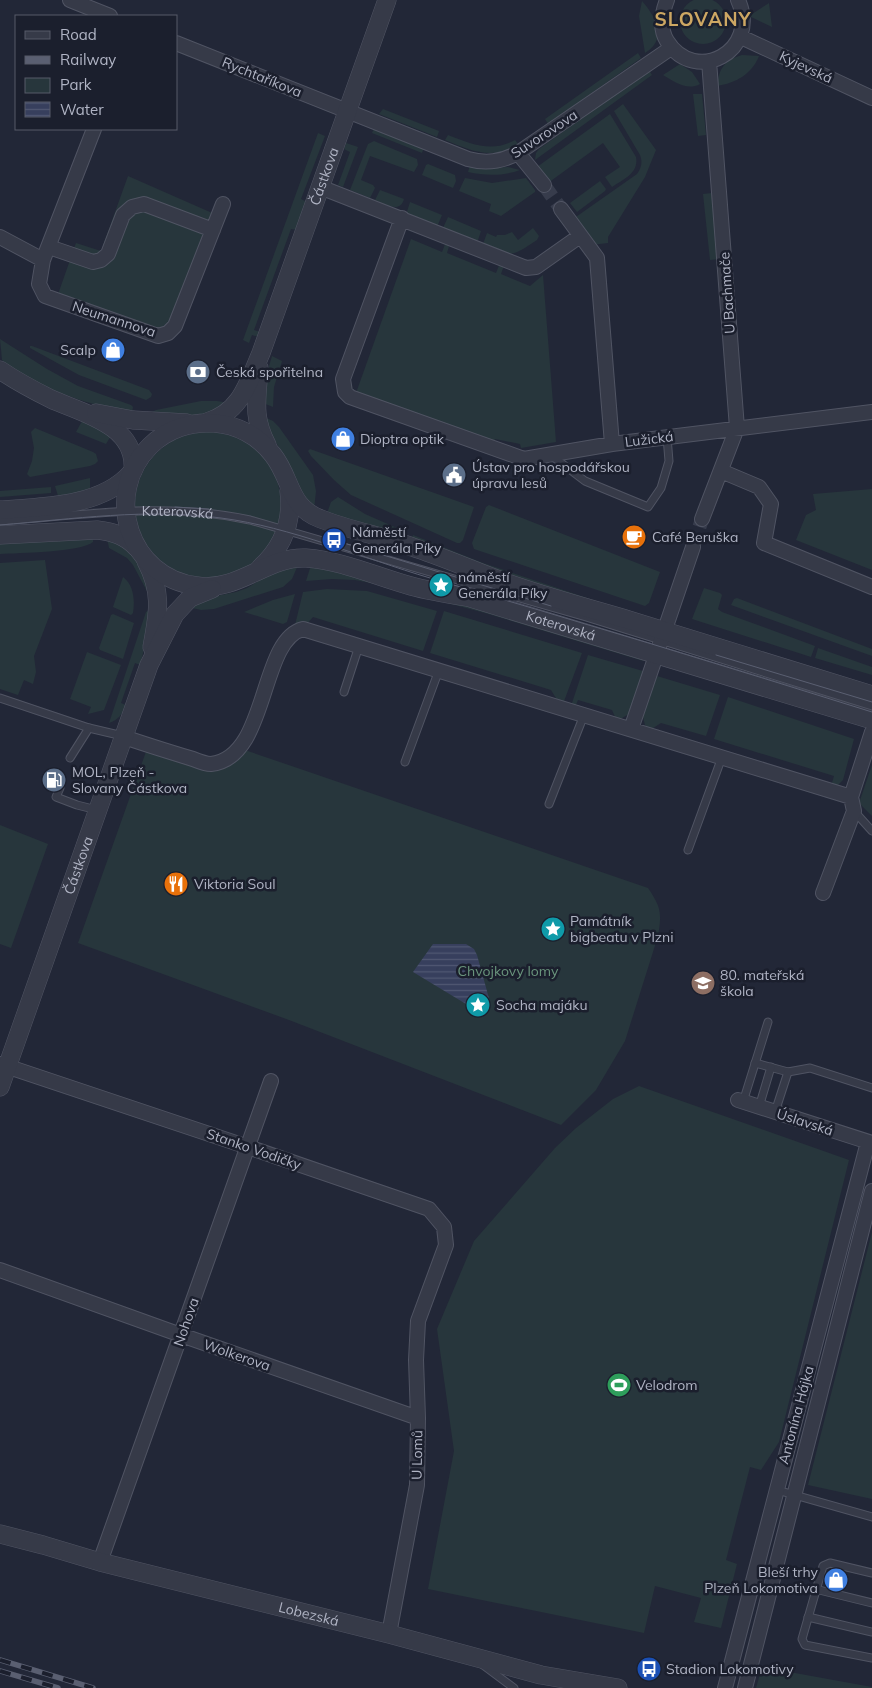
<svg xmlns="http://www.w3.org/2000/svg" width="872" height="1688" font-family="Mulish,sans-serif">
	<defs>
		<pattern id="water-rules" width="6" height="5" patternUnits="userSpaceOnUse" patternTransform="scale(1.25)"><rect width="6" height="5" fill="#373f5d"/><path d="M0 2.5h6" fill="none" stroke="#515873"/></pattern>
	</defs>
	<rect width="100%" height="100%" fill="#222737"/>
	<path fill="#27363c" d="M680 21a23 23 0 1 1 46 0a23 23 0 1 1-46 0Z
		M642 1C652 12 664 31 654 45 652 48 648 51 645 53L639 16Z
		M769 3 772 27 749 16Z
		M638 53 641 58 548 124 545 119Z
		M742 55 759 56C752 74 736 83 717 86 719 68 725 60 742 55Z
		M680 64 692 72 700 84C687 91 675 82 663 75Z
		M649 70 652 75 535 160 536 153 539 149Z
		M693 94H702L706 135 698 136Z
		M623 104 656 150 645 177 608 237V243L591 245 573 219 637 174C641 168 643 163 640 155L614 111Z
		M383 109 439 131 437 137 379 114Z
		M610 114 636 157C639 173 624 179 612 187L605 177 620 167 603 143 548 183 537 167Z
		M374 128 424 147 422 153 372 133Z
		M318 133 325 136 301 199 307 202 297 230 291 229 254 330 260 332 259 337 252 335 249 343 243 340Z
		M448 135C472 144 491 153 515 140L519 145C491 160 472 151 445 140Z
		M374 141 417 159 418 165 414 172 370 156 361 180 373 185 375 188 370 198 350 190 368 144Z
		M346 143 358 147 343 187 338 185 350 152 344 149Z
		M428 164 455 175 456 181 453 188 422 175 426 165Z
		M470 165 487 168 508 167 520 170C504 176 486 176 468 172Z
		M128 176 219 216 168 333 56 300 76 243 101 251Z
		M465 178 492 183 526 178 535 190V192L501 216 489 211 491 204 459 191Z
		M600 181 606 189 605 191 577 212 570 203Z
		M380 190 404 199C400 214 385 204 375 200Z
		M712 193 719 259 710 260 703 194Z
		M410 202 442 215 437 227 406 215Z
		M448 217 481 231 478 240 475 241 443 228Z
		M533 228 539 236 537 240C510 258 512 257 483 244L487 233 496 237 497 235H505L512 232 518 240Z
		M411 239 442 252 446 242 450 243 447 253 496 273 500 263 504 265 501 274 530 286 543 275 556 442 521 448 520 444 495 439 493 444 356 393Z
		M0 339 47 369 78 386 131 405 133 407 132 413C93 405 63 397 28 377 19 372 10 368 2 360Z
		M30 346H32L149 390 152 394 151 397 146 400 79 375 30 348Z
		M272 356 282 361 274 387 273 407 263 403 267 373Z
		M201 401H217L229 403 212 413 179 417 152 412 156 410Z
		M264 417 273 421 279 427 313 475 316 491 314 510C299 498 295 475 286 459 277 443 270 435 264 417Z
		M82 421 90 423 112 434 106 444 76 432Z
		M35 428 93 452 96 454 98 461 95 464 90 466 30 477 27 474 32 461 34 448 31 432Z
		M135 505a73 73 0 1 1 146 0a73 73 0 1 1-146 0Z
		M310 449 474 507 463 540 460 543H457L351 495 334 480 311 456 308 451Z
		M90 478V492L59 499 55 486Z
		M51 487V493L0 497V491Z
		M872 489V570L796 540 806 515 816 510 813 494Z
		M338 497 365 514 406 532 403 540 326 516 331 502Z
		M489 505 660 572 649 603 645 606 474 549 472 543 486 507Z
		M413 535 483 563 650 619 646 620 410 542Z
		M93 537V542C82 552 18 553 0 554V540Z
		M107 538 124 545 135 559 144 572 149 595 133 565 127 558 109 548Z
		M45 560 52 609 34 656 36 672 33 684 24 680 18 695 0 689V563Z
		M298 565 292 579 283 587 214 609 201 610 188 607 207 598 236 592 247 588 273 572Z
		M311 565 324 566 387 586 355 580 332 579 306 581Z
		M123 577C134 585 135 601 133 613L131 615 113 607Z
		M704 588 720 593 722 595 718 609 722 612 815 646 811 657 692 619Z
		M327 589 367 591 437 611 423 651 313 617 306 625H295L303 592Z
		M395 589 430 595 641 658 643 661 485 613Z
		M295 594 287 622 283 624 244 612 273 600Z
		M737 598 872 649V656L731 605 734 599Z
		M149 610 154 611 140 665 135 663 121 703 126 705C123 714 118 720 109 723L146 612Z
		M444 611 582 653 563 704 559 703 551 690 430 653Z
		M113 614 134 623 123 659 100 650 99 648 111 615Z
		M818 648 872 667V675L815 658Z
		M87 652 121 665 104 710 88 714 91 707 70 699Z
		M588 655 643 671 629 714 617 721 612 710 578 700 575 707 571 706Z
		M657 676 720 695 706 736 661 723 650 730 645 725 643 717Z
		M728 697 854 739 843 780 836 787 831 786 834 776 714 739Z
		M148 746 210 764 239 748 648 888C661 907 662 913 658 936L625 1041 596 1090 561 1125 289 1020 78 943Z
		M872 765V816L859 803Z
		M0 825 48 844 11 948 0 944Z
		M639 1086 849 1160 779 1442 761 1470 750 1467 726 1560 737 1564 721 1628 694 1622 701 1598 655 1586 644 1633 428 1589 454 1451 437 1329 474 1241 555 1148 576 1128 613 1099Z
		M872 1232V1499L808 1485Z
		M762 1667 872 1687V1688H756Z"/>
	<path fill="url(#water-rules)" d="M433 944H466L474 949 477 955 490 1002C485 1017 472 1019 466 1004L413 972Z"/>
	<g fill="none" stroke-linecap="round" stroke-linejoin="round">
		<path stroke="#373c4c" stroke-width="14" stroke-dasharray="14 7" stroke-linecap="butt" d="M544 185 561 209
			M693 547 702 519"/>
		<defs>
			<g id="service">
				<path d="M552 456 585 481 648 507 661 488 669 461 667 437"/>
				<path id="s1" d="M0 521C83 515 167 502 250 520L586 617 872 706"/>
				<path d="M344 692 359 646"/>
				<path d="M0 698 89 728 123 736"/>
				<path d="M70 758 89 728"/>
				<path d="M405 762 439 670"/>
				<path d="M60 788 56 797 77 805 97 810"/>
				<path d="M549 804 584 715"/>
				<path d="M854 811 872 831"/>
				<path d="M688 850 722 757"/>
				<path d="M755 1063 788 1072 810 1068 872 1088"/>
				<path d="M743 1102 768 1022"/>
				<path d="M759 1107 771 1067"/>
				<path d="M775 1112 788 1072"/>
				<path d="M777 1490 872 1517"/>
				<path d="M872 1573 830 1563 823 1566 802 1639 805 1645 872 1658"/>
				<path d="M815 1589 872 1603"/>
				<path d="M808 1617 872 1632"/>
				<path d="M483 1665 514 1688"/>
			</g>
			<path id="minor" d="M70 0 110 16
				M667 0C662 13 659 28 667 41 695 86 761 51 738 0
				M741 37 872 98
				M176 43 468 159C486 164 501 162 518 153L671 48
				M94 129 43 260 39 284 45 296 158 336 168 333 175 326 223 204
				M518 153 544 185
				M320 187 526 268 536 267 580 236
				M561 209 597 258 612 444
				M402 218 343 379 345 392 350 397 524 459 612 444 872 412
				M0 237 43 260
				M49 247 93 262 101 260 108 254 123 215 132 207 144 204 213 230
				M721 471 759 487 771 504 764 543 872 587
				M702 519 737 428 709 61
				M631 729 693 547
				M124 737C147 745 170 752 193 759 198 761 206 764 211 764 269 758 259 640 303 629L851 797
				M823 893 854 811 851 797 872 732
				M0 1064 248 1147 429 1209 444 1227 446 1245 418 1321 416 1360 418 1418 417 1485 389 1634
				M738 1100 872 1143
				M0 1270 181 1335 418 1418
				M100 1562 271 1081
				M725 1688 868 1142
				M745 1688 872 1191"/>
			<g id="tertiary">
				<path d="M259 368C257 399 252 417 267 445"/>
				<path d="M0 370C16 381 33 390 51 399 82 413 137 425 133 470"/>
				<path d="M96 413 133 420 187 423"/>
				<path id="s2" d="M207 422C241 412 248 383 261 353L387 0"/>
				<path d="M0 510C42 507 101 507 131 473"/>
				<path d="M0 535 97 530C113 532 125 535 137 548"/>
				<path d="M146 561C163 593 158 614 152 647"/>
				<path d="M260 568C283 547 293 521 289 491"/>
				<path id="s3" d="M872 695C791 670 710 645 629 620 588 608 547 597 507 583 477 572 448 559 418 549 386 537 352 531 321 519 288 507 292 479 273 455 244 416 185 412 150 446 102 494 129 578 197 586 239 592 267 556 306 558 340 560 378 577 411 586 429 591 448 594 467 597L872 720"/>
				<path id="s4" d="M0 1087 149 665 175 614 190 598 212 589"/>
				<path id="s5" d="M0 1534 43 1545 100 1562 389 1634 541 1675 618 1688"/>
			</g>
		</defs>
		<use href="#service" stroke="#505463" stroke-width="9"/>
		<use href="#minor" stroke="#505463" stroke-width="16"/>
		<use href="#tertiary" stroke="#505463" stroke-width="19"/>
		<use href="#service" stroke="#363a48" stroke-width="7"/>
		<use href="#minor" stroke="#363a48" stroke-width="14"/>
		<use href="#tertiary" stroke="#363a48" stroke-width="18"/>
		<path stroke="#5a5f71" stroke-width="1" d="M175 507 209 509
			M0 525C73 519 148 508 221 518 291 527 362 558 430 578 578 621 725 666 872 712
			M347 544 551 606
			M716 655 872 702"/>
		<defs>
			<path id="rail" d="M0 1660 93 1688
				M0 1671 58 1688"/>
		</defs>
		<use href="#rail" stroke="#5a5f71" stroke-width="5.5"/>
		<use href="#rail" stroke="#1b1f2d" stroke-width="4" stroke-dasharray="11" stroke-linecap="butt"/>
	</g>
	<defs>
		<symbol id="shop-disc" viewBox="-11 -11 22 22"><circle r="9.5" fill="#3f7fe0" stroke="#1b1f2d"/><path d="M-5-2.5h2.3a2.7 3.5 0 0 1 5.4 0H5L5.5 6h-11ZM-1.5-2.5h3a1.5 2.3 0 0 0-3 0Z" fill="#fff"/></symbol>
		<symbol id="bank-disc" viewBox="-11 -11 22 22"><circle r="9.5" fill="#5c6f8a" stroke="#1b1f2d"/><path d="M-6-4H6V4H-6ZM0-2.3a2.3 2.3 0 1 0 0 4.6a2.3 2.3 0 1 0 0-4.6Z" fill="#fff"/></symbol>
		<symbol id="civic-disc" viewBox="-11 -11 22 22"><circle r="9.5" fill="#5c6f8a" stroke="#1b1f2d"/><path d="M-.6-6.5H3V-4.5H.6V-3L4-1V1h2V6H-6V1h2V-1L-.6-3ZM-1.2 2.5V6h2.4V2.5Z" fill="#fff"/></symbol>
		<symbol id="cafe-disc" viewBox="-11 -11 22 22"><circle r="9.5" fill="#e8710a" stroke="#1b1f2d"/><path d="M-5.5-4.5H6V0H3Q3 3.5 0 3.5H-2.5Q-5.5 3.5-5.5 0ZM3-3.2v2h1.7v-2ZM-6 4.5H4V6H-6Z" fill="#fff"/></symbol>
		<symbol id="bus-disc" viewBox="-11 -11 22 22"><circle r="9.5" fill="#1a4fb4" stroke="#1b1f2d"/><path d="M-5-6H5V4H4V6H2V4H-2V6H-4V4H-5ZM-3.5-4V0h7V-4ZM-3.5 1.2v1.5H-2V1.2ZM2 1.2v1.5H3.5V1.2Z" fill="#fff"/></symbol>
		<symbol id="sight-disc" viewBox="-11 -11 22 22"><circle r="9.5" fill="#0f9aa8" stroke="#1b1f2d"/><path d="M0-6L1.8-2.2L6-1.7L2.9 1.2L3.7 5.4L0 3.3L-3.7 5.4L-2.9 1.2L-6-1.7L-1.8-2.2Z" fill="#fff"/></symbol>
		<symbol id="fuel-disc" viewBox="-11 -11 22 22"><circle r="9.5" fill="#5c6f8a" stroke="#1b1f2d"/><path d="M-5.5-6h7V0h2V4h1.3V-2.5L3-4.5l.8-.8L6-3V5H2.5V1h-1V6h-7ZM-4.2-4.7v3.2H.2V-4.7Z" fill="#fff"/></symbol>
		<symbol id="restaurant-disc" viewBox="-11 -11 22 22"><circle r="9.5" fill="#e8710a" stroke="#1b1f2d"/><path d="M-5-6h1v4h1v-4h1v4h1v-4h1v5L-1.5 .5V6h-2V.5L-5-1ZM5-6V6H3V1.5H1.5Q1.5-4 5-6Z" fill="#fff"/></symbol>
		<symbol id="school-disc" viewBox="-11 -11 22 22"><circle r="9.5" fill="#8d6e63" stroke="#1b1f2d"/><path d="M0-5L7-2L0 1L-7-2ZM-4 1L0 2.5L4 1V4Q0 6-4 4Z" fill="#fff"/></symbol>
		<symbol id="stadium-disc" viewBox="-11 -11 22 22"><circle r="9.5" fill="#2e9e5b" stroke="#1b1f2d"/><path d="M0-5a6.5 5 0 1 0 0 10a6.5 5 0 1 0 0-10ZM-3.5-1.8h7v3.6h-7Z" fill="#fff"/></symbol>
	</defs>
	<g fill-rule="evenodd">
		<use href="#shop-disc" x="99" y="336" width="28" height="28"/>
		<use href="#bank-disc" x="184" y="358" width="28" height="28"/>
		<use href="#shop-disc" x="329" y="425" width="28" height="28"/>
		<use href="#civic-disc" x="440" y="461" width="28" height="28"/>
		<use href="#cafe-disc" x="620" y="523" width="28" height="28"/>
		<use href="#bus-disc" x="320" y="526" width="28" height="28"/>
		<use href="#sight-disc" x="427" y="571" width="28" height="28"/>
		<use href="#fuel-disc" x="40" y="766" width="28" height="28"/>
		<use href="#restaurant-disc" x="162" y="870" width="28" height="28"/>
		<use href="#sight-disc" x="539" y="915" width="28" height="28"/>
		<use href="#school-disc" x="689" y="969" width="28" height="28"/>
		<use href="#sight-disc" x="464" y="991" width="28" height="28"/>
		<use href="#stadium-disc" x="605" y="1371" width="28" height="28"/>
		<use href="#shop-disc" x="822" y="1566" width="28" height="28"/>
		<use href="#bus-disc" x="635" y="1655" width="28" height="28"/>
	</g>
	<g text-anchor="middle" stroke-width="5" stroke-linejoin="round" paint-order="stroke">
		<g font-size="14" fill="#b0b4c4" stroke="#1b1f2d">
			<text transform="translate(806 67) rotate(25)" y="5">Kyjevská</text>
			<text transform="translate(262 77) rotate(22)" y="5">Rychtaříkova</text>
			<text transform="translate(544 134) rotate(-33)" y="5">Suvorovova</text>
			<text dy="5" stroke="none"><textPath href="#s2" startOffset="279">Částkova</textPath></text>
			<text transform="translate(727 293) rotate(-94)" y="5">U Bachmače</text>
			<text transform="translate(114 319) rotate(18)" y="5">Neumannova</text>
			<text transform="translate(649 439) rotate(-7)" y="5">Lužická</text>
			<text dy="5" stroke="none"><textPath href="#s1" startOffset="178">Koterovská</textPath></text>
			<text dy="5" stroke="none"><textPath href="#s3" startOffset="1362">Koterovská</textPath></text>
			<text dy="5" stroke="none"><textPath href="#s4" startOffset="235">Částkova</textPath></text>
			<text transform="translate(805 1122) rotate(18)" y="5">Úslavská</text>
			<text transform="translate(254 1149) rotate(19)" y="5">Stanko Vodičky</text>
			<text transform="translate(186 1322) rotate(-71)" y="5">Nohova</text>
			<text transform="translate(237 1355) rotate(19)" y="5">Wolkerova</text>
			<text transform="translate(796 1415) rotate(-75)" y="5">Antonína Hájka</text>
			<text transform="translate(417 1455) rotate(-89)" y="5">U Lomů</text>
			<text dy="5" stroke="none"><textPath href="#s5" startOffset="319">Lobezská</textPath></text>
		</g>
		<g font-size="14" fill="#b0b4c4" stroke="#1b1f2d" text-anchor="start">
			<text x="96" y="355" text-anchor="end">Scalp</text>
			<text x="216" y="377">Česká spořitelna</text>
			<text x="360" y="444">Dioptra optik</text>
			<text x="472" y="472">Ústav pro hospodářskou<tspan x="472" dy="16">úpravu lesů</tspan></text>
			<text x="352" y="537">Náměstí<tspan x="352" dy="16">Generála Píky</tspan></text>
			<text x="652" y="542">Café Beruška</text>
			<text x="458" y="582">náměstí<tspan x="458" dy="16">Generála Píky</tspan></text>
			<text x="72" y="777">MOL, Plzeň -<tspan x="72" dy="16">Slovany Částkova</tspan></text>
			<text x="194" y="889">Viktoria Soul</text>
			<text x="570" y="926">Památník<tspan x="570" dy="16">bigbeatu v Plzni</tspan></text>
			<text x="720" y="980">80. mateřská<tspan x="720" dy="16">škola</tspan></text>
			<text x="496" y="1010">Socha majáku</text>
			<text x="636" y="1390">Velodrom</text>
			<text x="818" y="1577" text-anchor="end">Bleší trhy<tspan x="818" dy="16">Plzeň Lokomotiva</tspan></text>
			<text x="666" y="1674">Stadion Lokomotivy</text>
		</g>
		<g font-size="14" fill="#69947c" stroke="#1b1f2d">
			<text x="508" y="976">Chvojkovy lomy</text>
		</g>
		<g font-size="19" font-weight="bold" letter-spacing="1" fill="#cda763" stroke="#1b1f2d">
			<text x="703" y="26">SLOVANY</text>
		</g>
	</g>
	<rect x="15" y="15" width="162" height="115" fill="#1b1f2d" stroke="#575b69"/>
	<rect x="25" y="31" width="25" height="8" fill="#363a48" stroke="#575b69"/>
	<text x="60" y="40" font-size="15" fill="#b0b4c4">Road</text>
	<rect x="25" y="56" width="25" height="8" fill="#5a5f71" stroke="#575b69"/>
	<text x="60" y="65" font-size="15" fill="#b0b4c4">Railway</text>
	<rect x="25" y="78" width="25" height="15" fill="#27363c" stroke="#575b69"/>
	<text x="60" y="90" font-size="15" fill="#b0b4c4">Park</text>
	<rect x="25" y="102" width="25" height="15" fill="url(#water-rules)" stroke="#575b69"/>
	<text x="60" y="115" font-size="15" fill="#b0b4c4">Water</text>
</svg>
